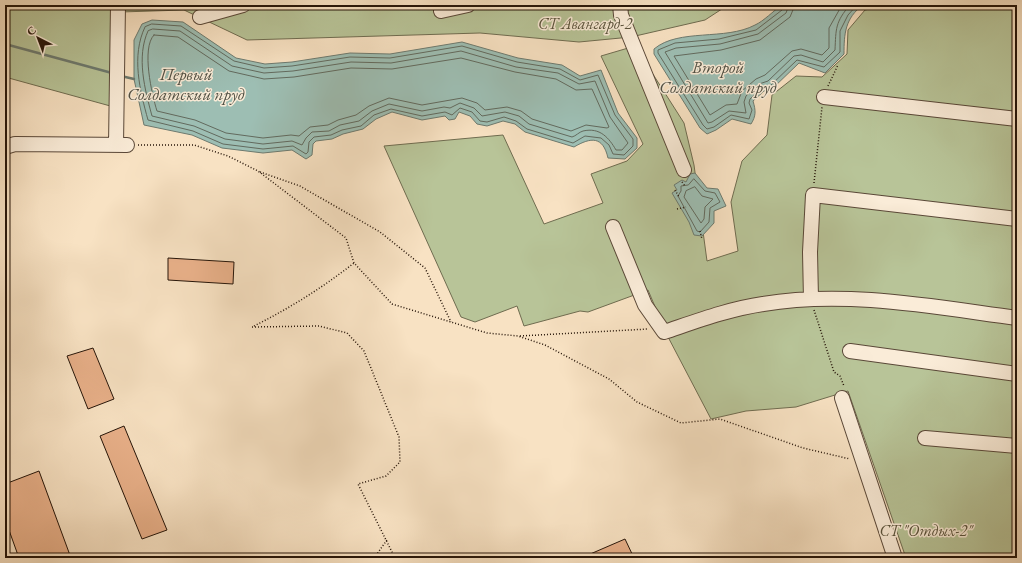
<svg xmlns="http://www.w3.org/2000/svg" width="1022" height="563" font-family="'EB Garamond',serif">
	<rect width="100%" height="100%" fill="#f8e2c3"/>
	<filter id="stains"><feTurbulence type="fractalNoise" baseFrequency=".005" numOctaves="4"/><feColorMatrix values="0 0 0 0 .2 0 0 0 0 .09 0 0 0 0 .02 0 0 0 .5 -.17"/></filter>
	<radialGradient id="worn" r=".72"><stop offset=".6" stop-color="#630" stop-opacity="0"/><stop offset="1" stop-color="#630" stop-opacity=".3"/></radialGradient>
	<path fill="#b8c498" stroke="#6f6c50" d="M5 5H116L114 107 5 77Z
		M120 5H728L705 20 631 37 579 42 480 33 247 40 184 10 120 12Z
		M888 5H1017V558H906L848 391 796 407 746 411 711 419 667 335 648 290 588 312 580 311 524 326 517 306 475 322 461 317 384 146 503 135 544 224 603 203 591 174 627 161 643 144 601 56 635 46 684 123 694 165 707 261 738 251 731 202 742 161 767 135 772 95 796 76 822 77 847 54 848 30 865 10Z"/>
	<path fill="#9dbeb3" stroke="#6d7a6f" d="M782 5H863C845 18 844 34 844 54L825 73 799 63 772 89 764 91 753 101C756 111 756 116 751 124L732 119 716 130 707 134 700 128 654 54V49C679 28 725 41 755 25 764 21 773 11 782 5Z
		M152 20 183 22 236 58 265 64 292 62 350 53 390 54 462 42 518 58 562 65 580 76 601 70 618 113 637 138V148L625 159 608 158C603 136 591 137 574 147L525 132 515 124 503 121 487 126 477 124 470 116 459 112 455 119 449 120 445 116 422 120 392 112 376 119 363 129 343 134 332 139 316 141 313 144 312 155 306 159 292 150 263 153 222 148 192 135 144 125 134 79V40L142 24Z
		M695 173 707 188 718 189 726 206 714 211V223L702 236 694 235 689 222 672 193 677 190 674 185 682 180 686 182 690 174Z"/>
	<g fill="none" stroke-linecap="round" stroke-linejoin="round">
		<path stroke="#626a5e" stroke-width="1" d="M784 5 782 10 756 30 719 39 675 43 658 50V53L703 125 707 129 714 127 731 115 749 119 752 110 749 103 750 99 762 88 770 86 797 60 824 67 840 52V31L848 15 857 5
			M789 5 786 13 758 34 720 44 676 48 665 52 708 123 712 122 729 111 746 113 744 102 746 96 759 84 768 81 794 56 801 55 823 62 835 50C836 29 835 22 850 5
			M795 5 790 17 760 40 721 50 674 56 710 115 726 105 737 104 742 91 756 79 765 75 792 51 801 49 822 55 829 48V28L842 5
			M152 24 181 26 234 61 264 68 292 66 350 57 390 58 462 46 517 62 560 69 580 80 598 75 615 115 633 139V146L624 155 613 154 609 145 601 138 585 136 573 143 527 129 516 121 504 117 487 122 480 121 472 112 460 108 452 115 445 112 422 116 391 109 374 115 361 126 342 130 331 135 314 137 309 142 308 152 306 154 293 146 263 149 223 144 193 131 148 120C140 91 131 56 145 27Z
			M153 29 180 31 232 66 264 73 293 71 351 62 391 63 461 51 516 67 558 73 579 84 595 81 610 117 628 143 622 150H616C609 138 600 127 583 131 579 132 576 136 572 137L529 124 519 116 505 112 482 116 474 108 460 103 450 108 444 107 422 111 389 104 372 111 359 121 340 125 329 131 312 132 306 138 302 145 292 141 263 144 225 139 194 126 152 116C145 90 136 57 148 31Z
			M154 35 178 37 229 71 264 79 294 77 351 68 392 69 461 58 515 72 556 79 576 90 592 89 609 127 607 128 586 125 571 131 532 119 521 111 507 107 485 110 477 103 462 98 422 105 389 98 369 106 356 115 338 120 328 125 310 127 299 136 291 135 263 138 226 133 195 120 157 111C152 95 141 48 154 35Z
			M694 179 705 191 715 193 720 202 710 208 709 222 700 232 697 231 678 196 681 191V186L688 185Z
			M695 187 702 196 713 199 705 207 704 219 701 223 684 197 686 191Z"/>
		<path stroke="#6d7a6f" stroke-width="2.5" d="M5 44 112 73
			M121 76 134 79"/>
	</g>
	<path fill="#e8b089" stroke="#261509" d="M168 258 234 262 233 284 168 280Z
		M93 348 114 399 88 409 67 356Z
		M124 426 167 530 142 539 100 436Z
		M39 471 71 558H19L5 519V484Z
		M625 539 634 558H581Z"/>
	<g fill="none" stroke-linecap="round" stroke-linejoin="round">
		<defs>
			<path id="minor" d="M620 5 621 15 684 170
				M441 11 468 5
				M200 17 243 5
				M824 97 1017 119
				M116 145 118 5
				M5 147 15 144 127 145
				M613 227 645 305 664 332C697 321 729 309 763 304 847 290 934 307 1017 318
				M811 299 810 252 813 195 1017 219
				M850 351 1017 374
				M842 398 895 558
				M925 438 1017 446"/>
		</defs>
		<use href="#minor" stroke="#5a4838" stroke-width="16"/>
		<path stroke="#261509" stroke-width="1.5" stroke-dasharray="1 2" stroke-linecap="butt" d="M828 86 838 65
			M138 145H194L228 156 258 171 346 238 354 263 392 304 487 333 518 336 545 345 609 379 637 402 681 423 720 419 803 448 850 459
			M260 172 300 186 380 232 425 268 451 322
			M682 182 685 186
			M814 183 822 107
			M675 190 679 197
			M677 209 686 207
			M700 231 702 239
			M814 310 834 372 840 376 844 386
			M254 326C290 308 322 288 354 263
			M252 327 319 326 347 333 364 351 399 437 400 462 386 476 358 484 395 558
			M520 336 648 329
			M374 558 387 540"/>
		<use href="#minor" stroke="#faecd8" stroke-width="14"/>
	</g>
	<g text-anchor="middle" stroke-width="3" stroke-linejoin="round" paint-order="stroke">
		<g font-size="16" font-style="italic" fill="#59523b" stroke="#faecd8">
			<text x="585" y="29">СТ Авангард-2</text>
			<text x="926" y="536">СТ "Отдых-2"</text>
		</g>
		<g font-size="17" font-style="italic" fill="#505044" stroke="#faecd8">
			<text x="718" y="73">Второй<tspan x="718" dy="20">Солдатский пруд</tspan></text>
			<text x="186" y="80">Первый<tspan x="186" dy="20">Солдатский пруд</tspan></text>
		</g>
	</g>
	<rect width="1022" height="563" fill="none" stroke="#f8e2c3" stroke-width="20"/>
	<rect x="6" y="6" width="1010" height="551" fill="none" stroke="#261509" stroke-width="2"/>
	<rect x="10" y="10" width="1002" height="543" fill="none" stroke="#261509"/>
	<g transform="translate(38 38) rotate(318)" stroke="#faecd8" stroke-width="3" paint-order="stroke">
	<path d="M0-3L7 15L0 10L-7 15Z" fill="#261509"/>
	<text y="-6" font-size="11" font-weight="bold" text-anchor="middle" fill="#261509">С</text>
	</g>
	<rect width="100%" height="100%" filter="url(#stains)"/>
	<rect width="100%" height="100%" fill="url(#worn)"/>
</svg>
